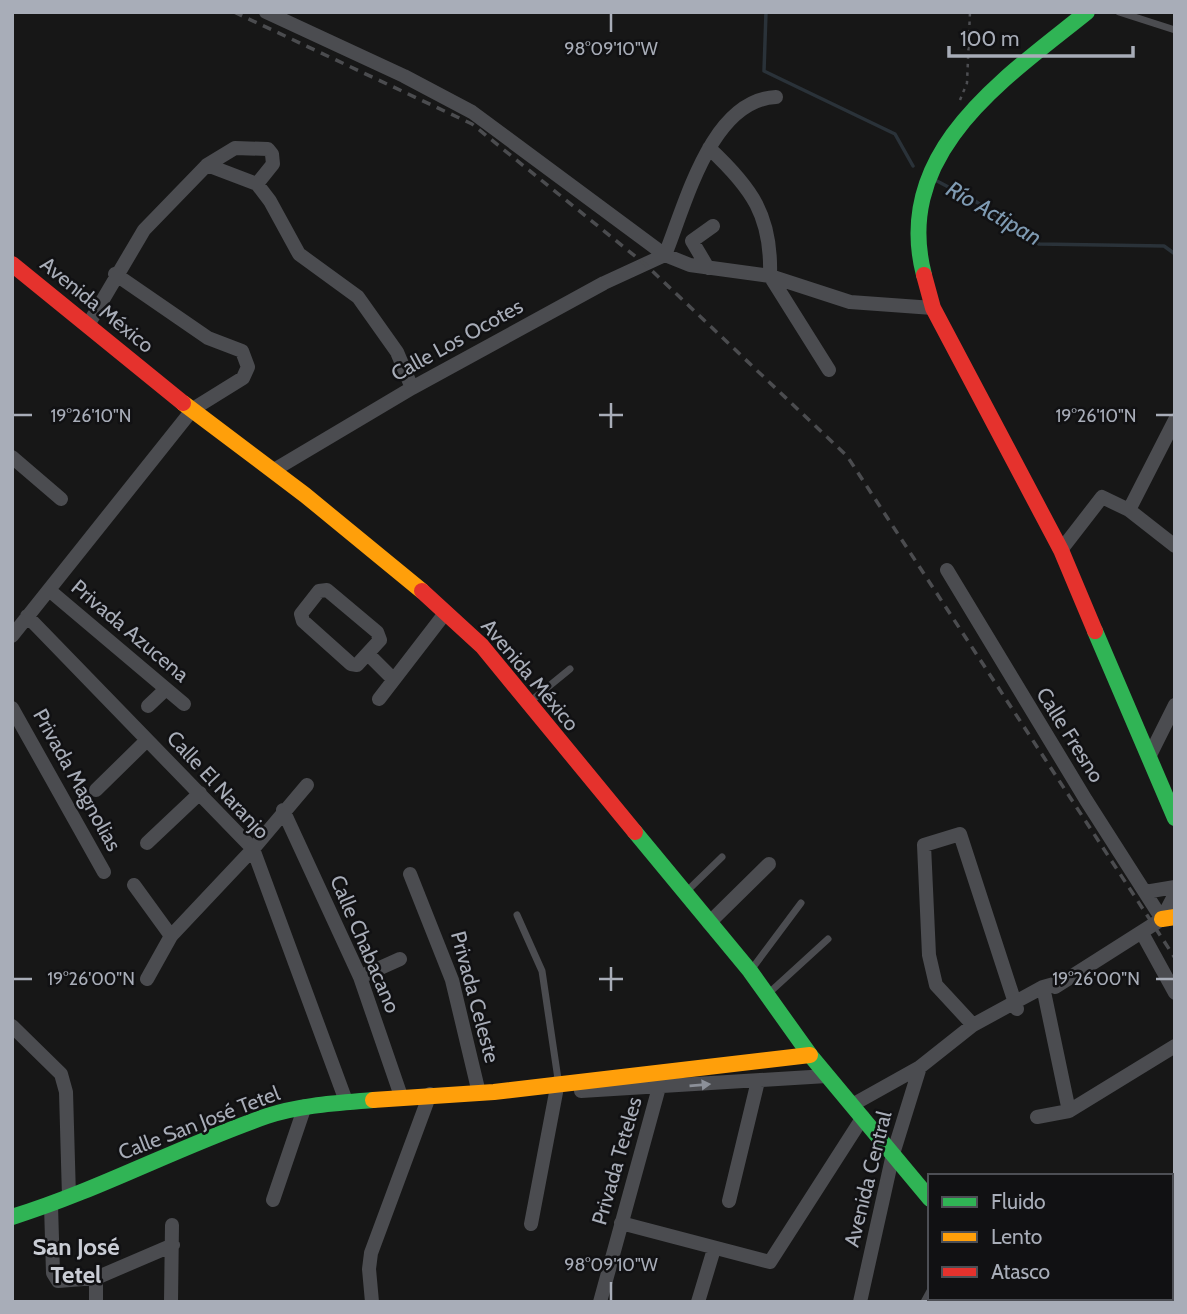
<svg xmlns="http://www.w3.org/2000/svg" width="1187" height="1314" font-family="Cabin,sans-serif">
	<rect width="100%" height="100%" fill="#171717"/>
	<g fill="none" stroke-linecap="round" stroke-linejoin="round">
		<path stroke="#2a3239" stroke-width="3.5" d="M766 12 764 71 895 134 913 166
			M937 181 975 201 1039 244 1164 246 1175 254"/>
		<path stroke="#4d4e52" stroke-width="2.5" stroke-dasharray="3.5 5" stroke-linecap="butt" d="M960 100 967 83 970 12"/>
		<path stroke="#4b4c50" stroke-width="7" d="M1119 12 1175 30
			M532 700 570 669
			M687 891 722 857
			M517 915 542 971 558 1079
			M751 970 801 903
			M770 992 828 939
			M924 1302 930 1291
			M957 1302 958 1298"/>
		<path stroke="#4b4c50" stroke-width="14" d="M266 12 404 76 472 112 665 255 690 265 770 276 850 302 933 308
			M709 148C752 188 772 216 770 276
			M207 165 257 184 270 201 299 254 358 297 397 352 412 388
			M665 255C686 203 711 100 776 97
			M708 268 692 241 713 226
			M770 276 829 370
			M88 325 144 230 207 165 235 148 268 149 272 154 273 164 257 184
			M12 457 61 499
			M274 470 412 388 604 283 665 255
			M1129 510 1175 420
			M1061 550 1102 497 1129 510 1175 546
			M947 570 1086 800 1162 919
			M49 590 184 704
			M327 590 377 632 380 640 357 665 351 664 303 621 301 614 319 591Z
			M27 616 253 849 346 1101
			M12 636 193 409 243 378 248 367 242 351 208 338 115 274
			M368 654 393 679
			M379 699 446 612
			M148 706 166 689
			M12 708 104 872
			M1150 755 1175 705
			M96 790 147 740
			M283 810 360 977 401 1096
			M147 843 200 793
			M410 874 452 980 479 1093
			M134 885 171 936
			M1145 892 1175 887
			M709 923 769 864
			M1142 933 1175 993
			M360 977 400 959
			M147 979 171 936 253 849 307 785
			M1043 987 1069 1111 1175 1046
			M1055 987 1162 919 1175 894
			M973 1025 936 985 929 955 924 845 960 834 1017 1009
			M12 1026 61 1074 66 1092 69 1197
			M581 1091 827 1076
			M852 1105 920 1067
			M1037 1117 1069 1111
			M273 1200 305 1106
			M729 1201 758 1081
			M51 1205 53 1273 58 1281 96 1278 173 1245
			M621 1223 770 1262 863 1117
			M531 1224 558 1082
			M1171 1245 1175 1258
			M96 1278V1302
			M1171 1292 1175 1289
			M171 1302 172 1225
			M372 1302 369 1269 371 1253 430 1094
			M600 1302 661 1080
			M698 1302 714 1249
			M860 1302 893 1154 920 1067 973 1025 1043 987 1061 982
			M1151 1302 1159 1298"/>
		<path stroke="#30b455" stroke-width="16" d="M924 275C892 152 1004 79 1087 12
			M1095 631 1175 818
			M635 832 750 971 810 1055 930 1199
			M12 1217C99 1190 180 1146 267 1116 300 1105 338 1103 373 1100
			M1009 1298 1012 1302"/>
		<path stroke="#ff9f0a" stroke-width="16" d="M183 403 305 495 422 591
			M1162 919 1175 917
			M373 1100 494 1092 810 1055"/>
		<path stroke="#e5322d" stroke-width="16" d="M12 264 183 403
			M924 275 933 308 1061 550 1095 631
			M422 591 482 646 635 832"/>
		<path stroke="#4b4c4f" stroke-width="3.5" stroke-dasharray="9 7" stroke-linecap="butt" d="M234 12 472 124 646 265 847 456 1175 958"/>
	</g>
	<defs><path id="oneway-solid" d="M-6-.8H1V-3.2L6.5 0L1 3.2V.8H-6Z" transform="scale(1.75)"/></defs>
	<use fill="#8c9099" href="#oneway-solid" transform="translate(700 1085) rotate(-5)"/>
	<path fill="none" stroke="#a8adb8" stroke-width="2.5" d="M611 14V32M611 403V428M14 415H32M599 415H623M1156 415H1173M611 967V991M14 979H32M599 979H623M1156 979H1173M611 1282V1300"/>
	<g text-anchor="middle" stroke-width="5" stroke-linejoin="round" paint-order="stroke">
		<g font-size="21" fill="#a8adb8" stroke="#111113">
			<text transform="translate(97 305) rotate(39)" y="7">Avenida México</text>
			<text transform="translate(457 340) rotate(-29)" y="7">Calle Los Ocotes</text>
			<text transform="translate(130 631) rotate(40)" y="7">Privada Azucena</text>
			<text transform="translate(530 675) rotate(50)" y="7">Avenida México</text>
			<text transform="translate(1070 735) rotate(58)" y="7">Calle Fresno</text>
			<text transform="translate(77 780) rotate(61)" y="7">Privada Magnolias</text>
			<text transform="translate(218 785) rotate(47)" y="7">Calle El Naranjo</text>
			<text transform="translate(365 944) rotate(67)" y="7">Calle Chabacano</text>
			<text transform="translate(475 997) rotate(75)" y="7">Privada Celeste</text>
			<text transform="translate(199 1123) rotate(-21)" y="7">Calle San José Tetel</text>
			<text transform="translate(617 1161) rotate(-74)" y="7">Privada Teteles</text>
			<text transform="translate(868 1179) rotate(-76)" y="7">Avenida Central</text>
		</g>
		<g font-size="23" font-style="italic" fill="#7f9bb3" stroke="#111113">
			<text transform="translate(994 213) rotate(30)" y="8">Río Actipan</text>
		</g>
		<g font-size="24" font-weight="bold" fill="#c9ccd4" stroke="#111113">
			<text x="76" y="1255">San José<tspan x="76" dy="28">Tetel</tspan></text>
		</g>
	</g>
	<g font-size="18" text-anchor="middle" fill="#a8adb8" stroke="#111113" stroke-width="5" stroke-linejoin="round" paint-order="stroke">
		<text x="611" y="55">98°09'10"W</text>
		<text x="91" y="422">19°26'10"N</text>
		<text x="1096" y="422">19°26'10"N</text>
		<text x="91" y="985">19°26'00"N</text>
		<text x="1096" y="985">19°26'00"N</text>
		<text x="611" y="1271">98°09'10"W</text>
	</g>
	<rect width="1187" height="1314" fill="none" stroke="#a8adb8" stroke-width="28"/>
	<rect x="928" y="1174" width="245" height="126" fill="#111113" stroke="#4d4f55" stroke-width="2"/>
	<rect x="942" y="1197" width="35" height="10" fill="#30b455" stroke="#4d4f55" stroke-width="2"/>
	<text x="991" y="1209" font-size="21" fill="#a8adb8">Fluido</text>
	<rect x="942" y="1232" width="35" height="10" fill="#ff9f0a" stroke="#4d4f55" stroke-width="2"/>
	<text x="991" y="1244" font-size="21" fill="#a8adb8">Lento</text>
	<rect x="942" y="1267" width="35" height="10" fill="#e5322d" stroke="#4d4f55" stroke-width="2"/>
	<text x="991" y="1279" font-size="21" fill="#a8adb8">Atasco</text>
	<path d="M949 46v10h184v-10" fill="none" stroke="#a8adb8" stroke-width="3.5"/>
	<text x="960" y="46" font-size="21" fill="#a8adb8" stroke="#111113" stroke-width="5" paint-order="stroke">100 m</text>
</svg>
